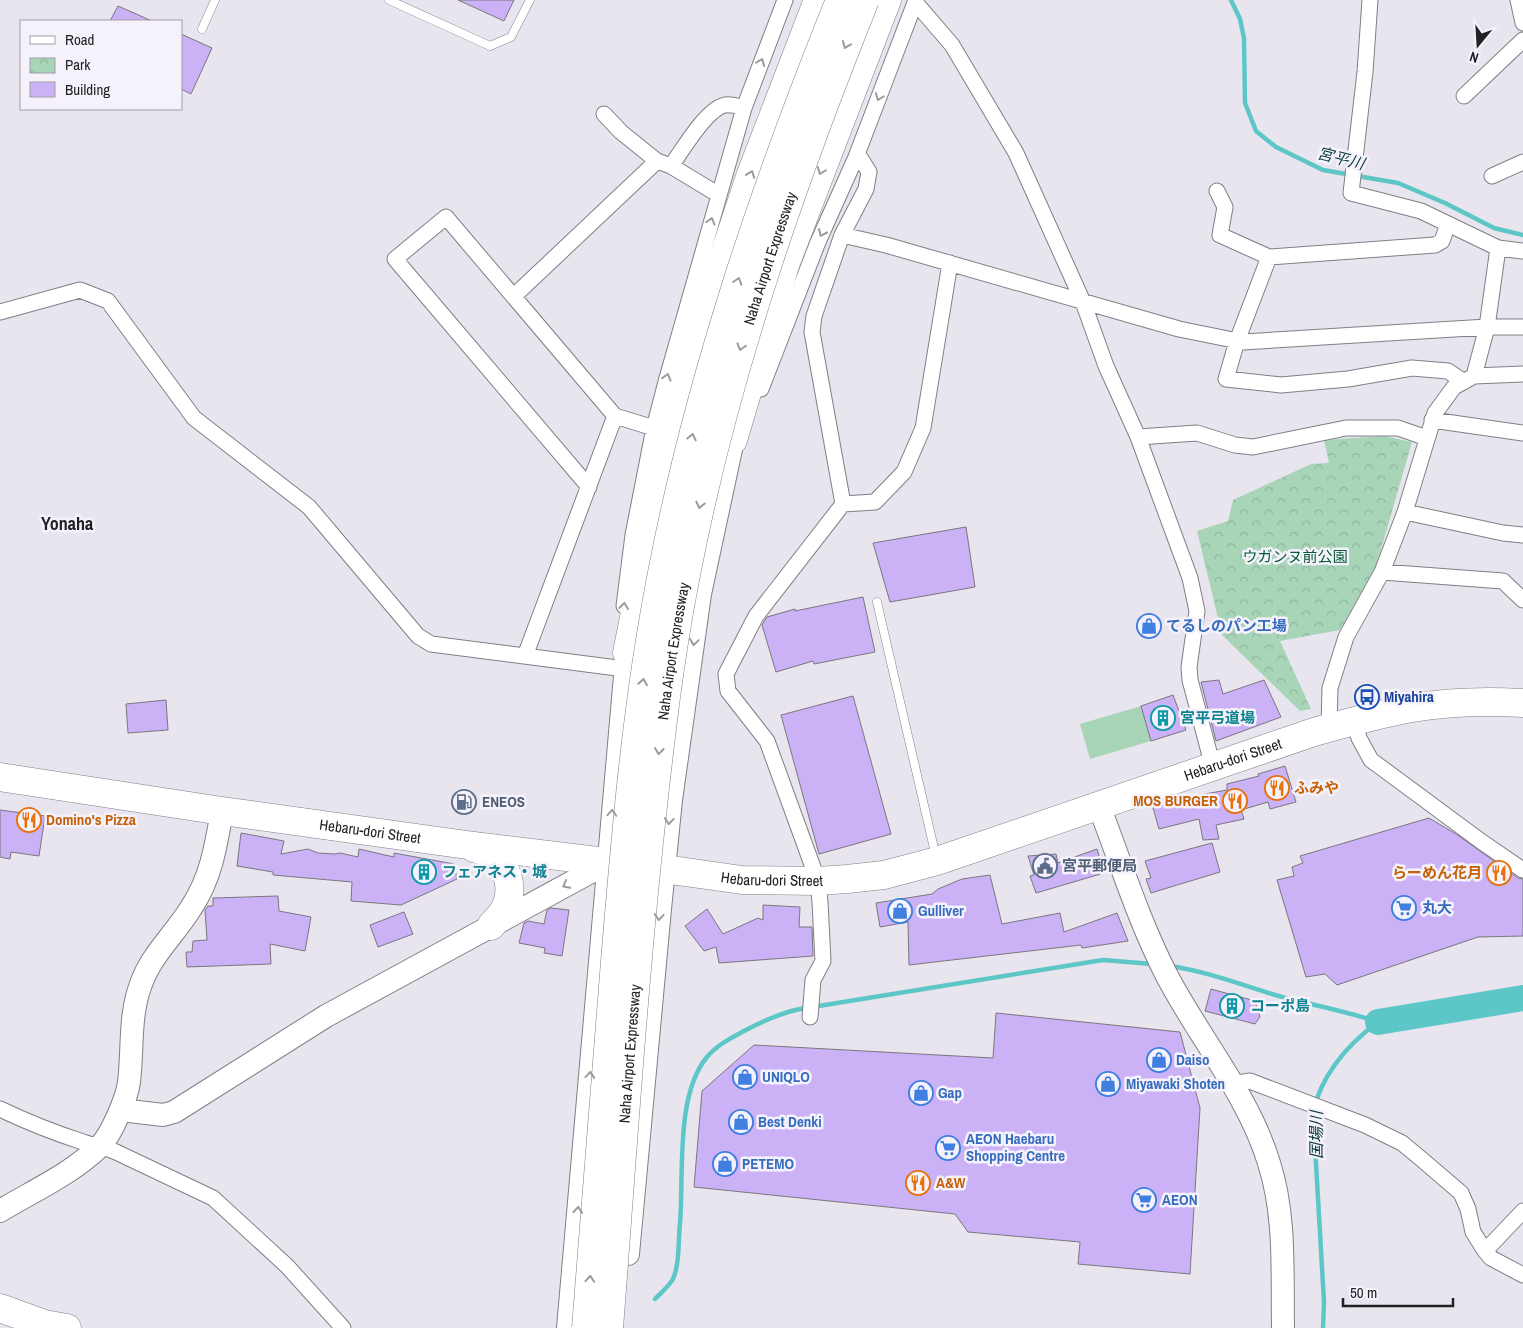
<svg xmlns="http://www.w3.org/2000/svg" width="1523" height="1328" font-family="'Archivo Narrow','Noto Sans JP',sans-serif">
	<defs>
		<pattern id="park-crowns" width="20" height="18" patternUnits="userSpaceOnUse" patternTransform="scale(1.25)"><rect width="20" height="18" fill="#a8d4b8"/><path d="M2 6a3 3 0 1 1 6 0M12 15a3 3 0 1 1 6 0" fill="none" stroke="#90b69e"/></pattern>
	</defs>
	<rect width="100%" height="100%" fill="#e8e5ee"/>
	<path fill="url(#park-crowns)" d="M1384 436 1412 442 1375 570 1340 630 1280 641 1311 709 1300 711 1222 635 1197 531 1228 521 1233 500 1311 464 1329 463 1324 440Z"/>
	<path fill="#a8d4b8" d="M1141 706 1151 741 1090 759 1080 724Z"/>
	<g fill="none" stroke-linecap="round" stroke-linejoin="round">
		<path stroke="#5dc6c7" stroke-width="4.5" d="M1231 0 1240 19 1244 38 1245 103 1256 131 1276 147 1323 170 1398 183 1445 203 1494 228 1523 235
			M1170 966C1211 972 1249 988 1289 999 1319 1006 1349 1012 1378 1022
			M655 1299C661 1293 669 1286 673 1279 680 1263 678 1240 680 1223 684 1176 675 1095 707 1057 717 1045 731 1038 744 1031 763 1021 780 1013 800 1009L1103 960 1152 964
			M1323 1328 1324 1302 1313 1112C1322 1074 1347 1045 1378 1022"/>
		<path stroke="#5dc6c7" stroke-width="26" d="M1378 1022 1523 998"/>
	</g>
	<path fill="#cbb1f5" stroke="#7a777f" d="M458 0H514L504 21Z
		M118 6 152 21H110Z
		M181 34 212 48 191 94 181 89Z
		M966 527 975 587 890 602 873 543Z
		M863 597 875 652 814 664 813 661 776 672 762 625 767 617 795 609V611Z
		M1219 680 1223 694 1264 680 1281 717 1216 741 1201 682Z
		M1173 695 1186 730 1151 741 1141 706Z
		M853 696 891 834 819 854 781 715Z
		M166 700 168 730 128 733 126 704Z
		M1285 766 1296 802 1270 809 1268 802 1241 810 1244 819 1216 825 1219 839 1203 840 1199 819 1159 829 1153 808 1194 798V796L1227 790V784L1259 776 1258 774Z
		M0 810 45 816 39 856 11 852 10 859 0 857Z
		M1429 818 1456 834 1518 878 1523 879V936L1478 937 1337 985 1325 974 1306 977 1277 880 1294 876 1292 867 1303 863 1300 856Z
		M241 833 284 841 281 854 308 849 318 853 335 854 340 853 358 857 359 849 394 857V853L454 864 457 879 401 905 351 901 352 882 273 875V872L237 866Z
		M1212 843 1220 872 1151 893 1146 879 1151 878 1145 861Z
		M1097 849 1104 873 1036 893 1030 876 1034 875 1028 856 1056 854 1058 863Z
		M990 875 1002 924 1060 913 1064 932 1117 913 1128 941 1082 948 1081 945 909 965 908 922 880 927 876 903 932 894 938 889 962 879Z
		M278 896 279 911 311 917 305 951 270 944 271 964 187 967 186 952H192L193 941 207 940 205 910 208 906H213V898Z
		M763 905 800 907 799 927H812L813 956 719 963 716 947 704 951 685 926 707 909 723 934 758 918 763 920Z
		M551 908 569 910 562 956 544 953 545 948 519 943 524 923 528 921 544 924 547 910Z
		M404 912 413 934 378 947 370 925Z
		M1211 989 1255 1001 1260 1017 1255 1024 1205 1011Z
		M996 1013 1180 1032 1200 1108 1190 1274 1078 1264 1080 1242 968 1232 955 1214 694 1187 702 1091 754 1045 993 1058Z"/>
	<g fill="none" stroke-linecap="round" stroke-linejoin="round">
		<defs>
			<path id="lane" d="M389 0 490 46 511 37 530 0
				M202 29 215 0
				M877 602 936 857"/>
			<path id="street" d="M1370 0 1365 72 1351 193 1421 211 1498 248 1487 327 1474 376
				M1518 0 1523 23
				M915 2 952 45 1016 153 1083 302 1106 366 1138 437 1190 578 1197 611 1189 667 1190 680 1213 767
				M1464 96 1523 40
				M604 114 621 132 657 161
				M671 166C682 151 706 109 725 105 731 104 737 106 744 108
				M1492 176 1523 162
				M1217 191 1225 207 1220 235 1269 257 1435 245 1442 241 1448 224
				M842 235 886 245 1179 329 1243 342 1487 327H1523
				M1498 248 1523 251
				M1269 257 1237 341 1226 379 1281 385 1348 379 1412 368 1448 371 1464 382
				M514 296 657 161 671 166 719 195
				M0 312 80 290 108 301 194 418 309 507 418 636 431 644 625 669
				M761 389 818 242 856 157 916 0
				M615 416 654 428
				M1432 420 1523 433
				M1138 437 1197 433 1235 445 1253 447 1346 428H1398L1427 438
				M843 504 875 502 904 472 923 428 950 263
				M1405 512 1503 533 1523 535
				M1382 572 1503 581 1523 600
				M624 606 633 535 654 428 667 378 744 108 785 0
				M525 656 615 416 446 217 395 259 589 487
				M1354 721 1359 738 1371 760 1482 842 1523 870
				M1329 728 1330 688 1346 637 1382 572 1405 512 1435 413 1454 387 1474 376 1523 374
				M810 1017 813 980 823 961 820 902 818 881 767 741 728 691 726 674 756 616 843 504 812 332 814 316 842 235 866 189 869 172 861 159 856 157
				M1232 1084 1250 1081 1365 1125 1402 1143 1419 1157 1461 1193 1468 1209 1473 1232 1485 1251 1491 1258 1523 1275
				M0 1109C27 1122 55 1133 83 1142 94 1146 105 1147 116 1152L213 1198 287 1266 343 1328
				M1485 1251 1523 1211"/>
			<path id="secondary" d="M1099 806C1121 863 1138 919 1166 974 1199 1038 1248 1094 1269 1163 1286 1216 1282 1273 1283 1328
				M121 1110 163 1115 174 1112 326 1016 609 862
				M0 1211C33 1191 71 1174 99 1147 111 1136 127 1098 129 1082 133 1050 129 1015 141 984 151 955 175 934 191 908 211 878 216 846 222 811
				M628 1254 660 909 671 800 700 594 733 440
				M568 1328 627 653"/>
			<g id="highway">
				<path d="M733 440 785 265 887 0"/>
				<path d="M627 653 670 436 688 370 708 303 751 174 818 0"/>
				<path id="s1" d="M0 777 222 811 467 845 664 869 742 880 818 881 847 879 884 875 937 861 1314 732C1346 723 1379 714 1412 708 1448 702 1486 701 1523 703"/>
				<path d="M474 848C480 850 488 852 493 856 510 868 514 893 504 910 501 916 495 921 491 926"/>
				<path d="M0 1308 44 1324 67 1328"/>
			</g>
		</defs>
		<use href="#lane" stroke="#817e86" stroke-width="9"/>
		<use href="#street" stroke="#817e86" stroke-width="17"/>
		<use href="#secondary" stroke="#817e86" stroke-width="24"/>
		<use href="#highway" stroke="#817e86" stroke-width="29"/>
		<use href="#lane" stroke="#fff" stroke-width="8"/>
		<use href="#street" stroke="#fff" stroke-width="15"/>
		<use href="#secondary" stroke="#fff" stroke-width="22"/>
		<use href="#highway" stroke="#fff" stroke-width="28"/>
		<defs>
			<g id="highway-bridge">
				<path d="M586 1328C596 1210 605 1092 614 974 625 840 636 705 662 573 700 376 765 186 840 0"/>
				<path id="s2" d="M609 1328C622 1160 633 991 651 824 660 742 669 661 685 580 723 380 789 189 865 0"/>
			</g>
		</defs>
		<use href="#highway-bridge" stroke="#817e86" stroke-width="29" stroke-linecap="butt"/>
		<use href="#highway-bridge" stroke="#fff" stroke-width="28"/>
	</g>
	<defs><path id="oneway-chevron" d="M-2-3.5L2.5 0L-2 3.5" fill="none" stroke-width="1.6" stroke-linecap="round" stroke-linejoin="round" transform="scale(1.25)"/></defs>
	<g stroke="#9c9b9c">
		<use href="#oneway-chevron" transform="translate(846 45) rotate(112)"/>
		<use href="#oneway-chevron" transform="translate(761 62) rotate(-69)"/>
		<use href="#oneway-chevron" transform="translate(879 97) rotate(111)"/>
		<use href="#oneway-chevron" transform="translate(821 171) rotate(111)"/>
		<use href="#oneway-chevron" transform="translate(751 174) rotate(-70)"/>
		<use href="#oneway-chevron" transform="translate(711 221) rotate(-74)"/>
		<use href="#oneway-chevron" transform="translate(822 233) rotate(114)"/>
		<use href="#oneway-chevron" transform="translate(738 281) rotate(-72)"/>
		<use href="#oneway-chevron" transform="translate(741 347) rotate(106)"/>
		<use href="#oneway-chevron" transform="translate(667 377) rotate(-75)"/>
		<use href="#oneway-chevron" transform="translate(692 437) rotate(-77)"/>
		<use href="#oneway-chevron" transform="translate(700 505) rotate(103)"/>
		<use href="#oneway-chevron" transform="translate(624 606) rotate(-83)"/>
		<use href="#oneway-chevron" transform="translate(694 642) rotate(98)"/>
		<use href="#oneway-chevron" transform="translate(643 682) rotate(-81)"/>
		<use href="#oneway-chevron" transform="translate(659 751) rotate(96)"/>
		<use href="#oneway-chevron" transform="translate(612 813) rotate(-86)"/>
		<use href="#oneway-chevron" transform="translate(669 821) rotate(96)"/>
		<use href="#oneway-chevron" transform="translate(566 885) rotate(152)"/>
		<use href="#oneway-chevron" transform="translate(659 917) rotate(95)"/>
		<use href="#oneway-chevron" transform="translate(590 1075) rotate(-85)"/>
		<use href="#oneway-chevron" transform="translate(578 1210) rotate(-85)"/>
		<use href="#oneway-chevron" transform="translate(590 1279) rotate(-86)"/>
	</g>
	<defs>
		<symbol id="shop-ring" viewBox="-11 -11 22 22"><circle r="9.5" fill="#f6f2fc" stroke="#3f7fe0" stroke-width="1.5"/><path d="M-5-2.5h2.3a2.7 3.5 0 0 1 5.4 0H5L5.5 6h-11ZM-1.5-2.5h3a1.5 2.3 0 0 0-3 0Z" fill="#3f7fe0"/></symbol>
		<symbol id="bus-ring" viewBox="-11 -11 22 22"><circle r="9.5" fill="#f6f2fc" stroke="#1a4fb4" stroke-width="1.5"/><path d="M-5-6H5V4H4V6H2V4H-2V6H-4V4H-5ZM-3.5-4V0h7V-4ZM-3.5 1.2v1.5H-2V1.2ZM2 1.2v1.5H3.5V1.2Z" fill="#1a4fb4"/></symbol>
		<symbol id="building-ring" viewBox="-11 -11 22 22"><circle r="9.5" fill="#f6f2fc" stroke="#0f9aa8" stroke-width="1.5"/><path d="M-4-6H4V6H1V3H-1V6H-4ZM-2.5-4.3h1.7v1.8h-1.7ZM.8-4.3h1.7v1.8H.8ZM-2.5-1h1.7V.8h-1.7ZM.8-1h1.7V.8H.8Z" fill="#0f9aa8"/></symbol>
		<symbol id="restaurant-ring" viewBox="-11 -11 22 22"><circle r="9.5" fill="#f6f2fc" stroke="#e8710a" stroke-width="1.5"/><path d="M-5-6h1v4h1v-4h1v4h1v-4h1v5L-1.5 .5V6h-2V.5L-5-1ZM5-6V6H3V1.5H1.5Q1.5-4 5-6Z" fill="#e8710a"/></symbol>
		<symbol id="fuel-ring" viewBox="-11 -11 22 22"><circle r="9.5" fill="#f6f2fc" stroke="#5c6f8a" stroke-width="1.5"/><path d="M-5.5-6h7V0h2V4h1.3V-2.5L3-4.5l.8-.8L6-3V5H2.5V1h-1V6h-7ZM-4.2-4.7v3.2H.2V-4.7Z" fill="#5c6f8a"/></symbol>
		<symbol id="civic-ring" viewBox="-11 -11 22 22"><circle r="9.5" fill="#f6f2fc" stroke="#5c6f8a" stroke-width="1.5"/><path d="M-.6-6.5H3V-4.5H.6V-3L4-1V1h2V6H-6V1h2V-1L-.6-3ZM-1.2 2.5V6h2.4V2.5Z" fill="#5c6f8a"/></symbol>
		<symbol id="supermarket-ring" viewBox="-11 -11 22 22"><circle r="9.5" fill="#f6f2fc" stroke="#3f7fe0" stroke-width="1.5"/><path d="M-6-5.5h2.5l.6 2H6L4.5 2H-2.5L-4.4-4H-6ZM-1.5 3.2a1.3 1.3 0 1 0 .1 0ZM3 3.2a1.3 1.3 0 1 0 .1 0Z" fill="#3f7fe0"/></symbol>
	</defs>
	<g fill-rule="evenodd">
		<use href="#shop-ring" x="1135" y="612" width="28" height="28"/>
		<use href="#bus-ring" x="1353" y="683" width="28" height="28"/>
		<use href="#building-ring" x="1149" y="704" width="28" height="28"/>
		<use href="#restaurant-ring" x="1263" y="774" width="28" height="28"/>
		<use href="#restaurant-ring" x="1221" y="787" width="28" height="28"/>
		<use href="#fuel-ring" x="450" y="788" width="28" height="28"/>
		<use href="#restaurant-ring" x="15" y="806" width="28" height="28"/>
		<use href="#civic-ring" x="1031" y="852" width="28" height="28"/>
		<use href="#building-ring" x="410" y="858" width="28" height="28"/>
		<use href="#restaurant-ring" x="1485" y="859" width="28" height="28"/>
		<use href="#supermarket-ring" x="1390" y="894" width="28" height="28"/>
		<use href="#shop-ring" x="886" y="897" width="28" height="28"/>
		<use href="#building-ring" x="1218" y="992" width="28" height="28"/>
		<use href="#shop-ring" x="1145" y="1046" width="28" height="28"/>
		<use href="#shop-ring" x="731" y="1063" width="28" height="28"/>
		<use href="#shop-ring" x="1094" y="1070" width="28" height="28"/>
		<use href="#shop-ring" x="907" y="1079" width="28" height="28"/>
		<use href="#shop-ring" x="727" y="1108" width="28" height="28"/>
		<use href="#supermarket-ring" x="934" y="1134" width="28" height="28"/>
		<use href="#shop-ring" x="711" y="1150" width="28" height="28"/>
		<use href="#restaurant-ring" x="904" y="1169" width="28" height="28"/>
		<use href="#supermarket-ring" x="1130" y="1186" width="28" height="28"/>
	</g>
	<g text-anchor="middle" stroke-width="5" stroke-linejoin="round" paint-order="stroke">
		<g font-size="15" fill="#222124" stroke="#f6f2fc">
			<text dy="5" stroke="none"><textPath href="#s2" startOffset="1085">Naha Airport Expressway</textPath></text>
			<text dy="5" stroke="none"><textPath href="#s2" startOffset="680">Naha Airport Expressway</textPath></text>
			<text dy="5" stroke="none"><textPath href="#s1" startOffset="1259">Hebaru-dori Street</textPath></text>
			<text dy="5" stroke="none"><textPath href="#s1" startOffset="374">Hebaru-dori Street</textPath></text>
			<text dy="5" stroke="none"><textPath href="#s1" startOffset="779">Hebaru-dori Street</textPath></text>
			<text dy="5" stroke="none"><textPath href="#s2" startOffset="275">Naha Airport Expressway</textPath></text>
		</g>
		<g font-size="15" fill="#005d36" stroke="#f6f2fc">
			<text x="1295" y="562">ウガンヌ前公園</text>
		</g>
		<g font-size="15" font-weight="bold" fill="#366cbe" stroke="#f6f2fc" text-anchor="start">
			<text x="1166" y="631">てるしのパン工場</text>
			<text x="1422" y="913">丸大</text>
			<text x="918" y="916">Gulliver</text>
			<text x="1176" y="1065">Daiso</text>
			<text x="762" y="1082">UNIQLO</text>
			<text x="1126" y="1089">Miyawaki Shoten</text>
			<text x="938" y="1098">Gap</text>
			<text x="758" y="1127">Best Denki</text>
			<text x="966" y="1144">AEON Haebaru<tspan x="966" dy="17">Shopping Centre</tspan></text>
			<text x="742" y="1169">PETEMO</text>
			<text x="1162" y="1205">AEON</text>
		</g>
		<g font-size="15" font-weight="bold" fill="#164399" stroke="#f6f2fc" text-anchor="start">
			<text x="1384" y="702">Miyahira</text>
		</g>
		<g font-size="15" font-weight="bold" fill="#0d838f" stroke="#f6f2fc" text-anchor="start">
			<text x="1180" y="723">宮平弓道場</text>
			<text x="442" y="877">フェアネス・城</text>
			<text x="1250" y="1011">コーポ島</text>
		</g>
		<g font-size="15" font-weight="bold" fill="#c56008" stroke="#f6f2fc" text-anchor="start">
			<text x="1294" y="793">ふみや</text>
			<text x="1218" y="806" text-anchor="end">MOS BURGER</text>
			<text x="46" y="825">Domino's Pizza</text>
			<text x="1482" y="878" text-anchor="end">らーめん花月</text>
			<text x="936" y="1188">A&amp;W</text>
		</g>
		<g font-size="15" font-weight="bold" fill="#4e5e75" stroke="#f6f2fc" text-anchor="start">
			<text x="482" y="807">ENEOS</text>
			<text x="1062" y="871">宮平郵便局</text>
		</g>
		<g font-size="16" font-style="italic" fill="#093c3d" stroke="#f6f2fc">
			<text transform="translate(1341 158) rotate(14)" y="6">宮平川</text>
			<text transform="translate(1316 1135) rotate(-90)" y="6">国場川</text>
		</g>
		<g font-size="18" font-weight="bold" fill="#222124" stroke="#f6f2fc">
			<text x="67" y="530">Yonaha</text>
		</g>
	</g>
	<rect x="20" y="20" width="162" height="90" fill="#f6f2fc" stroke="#a19ea6"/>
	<rect x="30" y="36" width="25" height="8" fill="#ffffff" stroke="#a19ea6"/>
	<text x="65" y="45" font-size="15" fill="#222124">Road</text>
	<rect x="30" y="58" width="25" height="15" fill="url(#park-crowns)" stroke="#a19ea6"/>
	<text x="65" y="70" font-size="15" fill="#222124">Park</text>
	<rect x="30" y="82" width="25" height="15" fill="#cbb1f5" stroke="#a19ea6"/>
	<text x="65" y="95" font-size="15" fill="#222124">Building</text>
	<g transform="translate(1478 45) rotate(198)" stroke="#f6f2fc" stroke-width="4" paint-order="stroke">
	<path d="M0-4L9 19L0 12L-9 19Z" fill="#222124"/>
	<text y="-8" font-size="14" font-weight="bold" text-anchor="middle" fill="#222124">N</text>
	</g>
	<path d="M1343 1298v8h110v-8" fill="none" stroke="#222124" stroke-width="2.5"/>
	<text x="1350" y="1298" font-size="15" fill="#222124" stroke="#f6f2fc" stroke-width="4" paint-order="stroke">50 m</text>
</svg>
